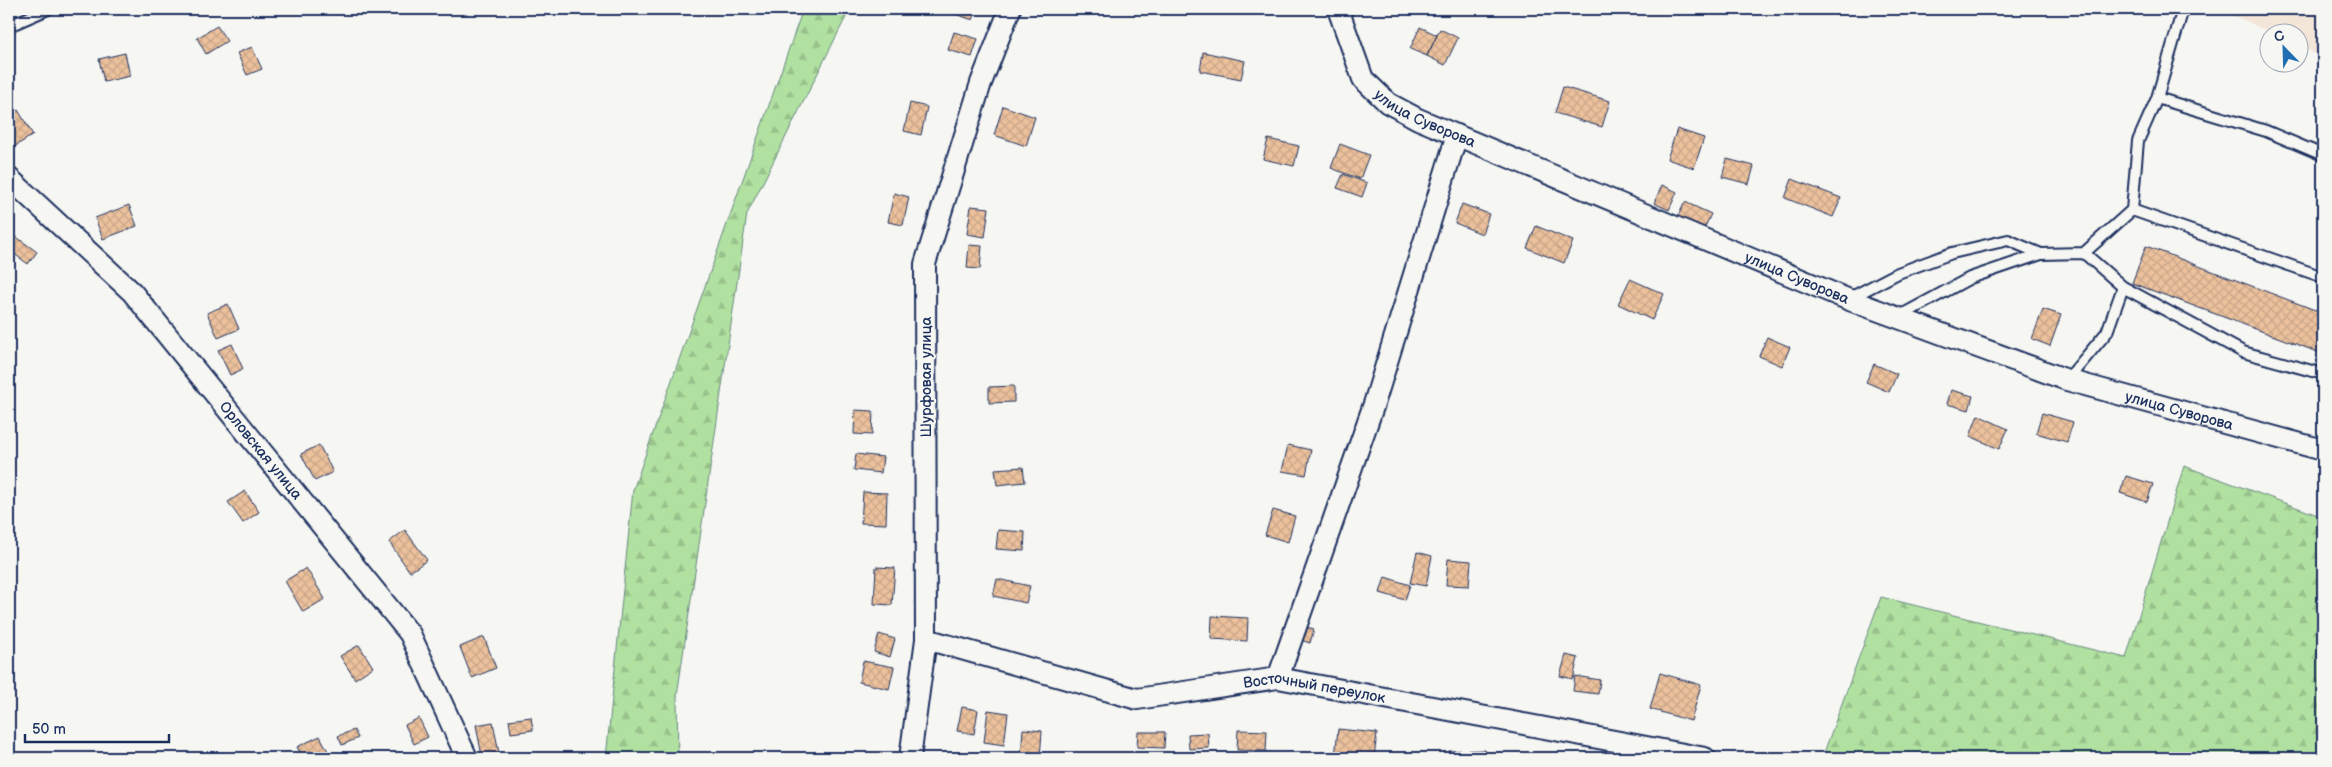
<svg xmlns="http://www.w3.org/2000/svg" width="2332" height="767" font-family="'Balsamiq Sans',sans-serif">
	<defs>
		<pattern id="forest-firs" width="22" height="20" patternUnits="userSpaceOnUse" patternTransform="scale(1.25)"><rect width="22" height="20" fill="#b1e1a0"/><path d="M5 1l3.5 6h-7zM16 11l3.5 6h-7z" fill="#98c18c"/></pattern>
		<pattern id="building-cross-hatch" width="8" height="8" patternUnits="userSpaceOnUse" patternTransform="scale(1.25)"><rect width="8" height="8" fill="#ecc19c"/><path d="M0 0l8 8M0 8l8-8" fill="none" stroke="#caa689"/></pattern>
	</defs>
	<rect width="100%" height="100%" fill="#f6f6f2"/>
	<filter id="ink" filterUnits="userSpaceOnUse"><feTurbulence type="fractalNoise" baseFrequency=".02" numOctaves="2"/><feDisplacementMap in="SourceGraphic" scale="10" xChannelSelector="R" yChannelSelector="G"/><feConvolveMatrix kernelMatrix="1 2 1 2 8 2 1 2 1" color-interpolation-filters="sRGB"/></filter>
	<g filter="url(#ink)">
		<path fill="#f3e6d8" d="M2219 9H2323V58L2300 46V32H2270Z"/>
		<path fill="url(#forest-firs)" stroke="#66887f" d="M803 9H850L747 214 677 696 678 758H606L633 490Z
			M2184 466 2323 517V758H1822L1881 597 2126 658Z"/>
		<path fill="url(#building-cross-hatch)" stroke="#1b2f5e" d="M953 9H977L973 20 952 13Z
			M217 26 227 41 206 54 197 38Z
			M1420 27 1437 35 1427 56 1410 49Z
			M1440 29 1458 38 1445 65 1427 56Z
			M954 32 978 39 972 57 948 50Z
			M252 47 262 69 247 75 237 53Z
			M1203 52 1245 61 1241 79 1200 71Z
			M125 53 130 76 104 82 99 59Z
			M1563 87 1610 101 1602 127 1555 113Z
			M910 103 927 107 921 135 904 131Z
			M1003 106 1035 117 1026 146 994 135Z
			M18 110 33 135 9 150V116Z
			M1677 129 1704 138 1694 168 1667 159Z
			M1268 139 1299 146 1294 166 1263 159Z
			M1340 144 1369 155 1360 179 1331 168Z
			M1727 159 1754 166 1749 184 1722 177Z
			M1343 174 1367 183 1362 197 1337 188Z
			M1792 179 1841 198 1833 217 1785 198Z
			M1662 185 1677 192 1669 210 1654 203Z
			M894 193 909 197 903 225 888 222Z
			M1685 202 1711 214 1704 229 1678 216Z
			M1462 204 1489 214 1482 234 1455 223Z
			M129 205 137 226 103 239 95 218Z
			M971 206 989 208 985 237 967 234Z
			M1536 226 1573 241 1564 263 1527 248Z
			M11 233 37 252 28 264 9 250V236Z
			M969 245 982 246 980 269 967 268Z
			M2146 246 2323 313V354L2132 283Z
			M1630 279 1664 294 1652 320 1618 304Z
			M228 304 239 329 218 338 207 313Z
			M2043 309 2061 315 2050 346 2032 339Z
			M1767 337 1790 347 1782 366 1759 356Z
			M232 344 243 369 230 375 218 350Z
			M1874 364 1897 374 1889 392 1866 382Z
			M1014 386V402L989 403V387Z
			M1951 390 1973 396 1969 410 1947 404Z
			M855 410 873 411 872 435 854 434Z
			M2042 413 2073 422 2067 442 2036 433Z
			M1978 415 2008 429 1999 449 1970 436Z
			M319 445 333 472 315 481 301 454Z
			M1288 445 1311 450 1306 475 1282 471Z
			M856 454 883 457 881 473 854 470Z
			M1023 467 1025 482 997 485 995 469Z
			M2126 476 2153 484 2147 502 2120 493Z
			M245 491 259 512 243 523 228 502Z
			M863 492 887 493 886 524 861 523Z
			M1273 510 1295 516 1288 542 1265 535Z
			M405 530 427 560 410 572 389 542Z
			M998 530 1025 532 1024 551 996 549Z
			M1417 552 1432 556 1426 586 1410 583Z
			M1448 559 1471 561 1469 586 1446 585Z
			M876 567 895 568 892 605 874 604Z
			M306 568 325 599 303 612 285 581Z
			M1385 577 1410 585 1405 600 1380 593Z
			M997 579 1030 586 1026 603 993 596Z
			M1212 616 1248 618 1247 641 1211 639Z
			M1298 625 1314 629 1310 643 1294 638Z
			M879 634 895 639 890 657 874 652Z
			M484 637 496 668 472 678 460 647Z
			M359 645 373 667 355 679 340 656Z
			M1566 655 1578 658 1573 679 1560 676Z
			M863 661 894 667 889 689 859 682Z
			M1660 673 1701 685 1691 721 1650 709Z
			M1575 676 1600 680 1598 694 1573 691Z
			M962 707 978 710 974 734 957 731Z
			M988 710 1008 713 1004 745 984 742Z
			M531 717 533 730 511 733 509 720Z
			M419 718 428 737 414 744 405 725Z
			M493 722 499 753 482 756 476 725Z
			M1023 729 1042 731 1040 758 1021 756Z
			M1338 729 1377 733 1374 758 1335 757Z
			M354 730 358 738 342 745 338 736Z
			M1238 730 1267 731 1266 751 1237 750Z
			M1138 732H1165L1164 748 1137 747Z
			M1208 733 1209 748 1189 749 1188 734Z
			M320 736 330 755 324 758H303L297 747Z
			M1485 750V758H1450L1449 751Z"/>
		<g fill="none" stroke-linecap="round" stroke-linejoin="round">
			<defs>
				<path id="service" d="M9 26 48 9
					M2157 98 2266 131 2323 155
					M2132 210 2323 277
					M2084 253 2132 210 2138 141 2157 98 2183 9
					M1848 299 1898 273 1952 253 2008 240 2041 254
					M1898 317 1970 278 2041 254 2084 253 2123 287 2243 352 2323 374
					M2067 380 2107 332 2123 287"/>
				<g id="minor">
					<path id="s1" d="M1338 9 1363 79 1388 103 1418 119 1847 299 2067 380 2323 450"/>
					<path id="s2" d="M9 178 132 292 410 634 467 758"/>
					<path id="s3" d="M926 639 1137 699 1278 678 1705 758"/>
					<path d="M1278 678 1374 404 1457 135"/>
					<path d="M910 758 926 639 925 264 981 83 1010 9"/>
				</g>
			</defs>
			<use href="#service" stroke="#1b2f5e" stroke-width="14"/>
			<use href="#minor" stroke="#1b2f5e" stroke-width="24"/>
			<use href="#service" stroke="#f6f6f2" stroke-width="10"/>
			<use href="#minor" stroke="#f6f6f2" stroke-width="20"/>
		</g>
	</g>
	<g text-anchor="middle" stroke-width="4.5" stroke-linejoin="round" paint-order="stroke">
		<g font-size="15" fill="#1b2f5e" stroke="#f6f6f2">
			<text dy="5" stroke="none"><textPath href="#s1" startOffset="149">улица Суворова</textPath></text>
			<text dy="5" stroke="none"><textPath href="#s1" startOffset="554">улица Суворова</textPath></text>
			<text transform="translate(926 377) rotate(-90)" y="5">Шурфовая улица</text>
			<text dy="5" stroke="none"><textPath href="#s1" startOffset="959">улица Суворова</textPath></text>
			<text dy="5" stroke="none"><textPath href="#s2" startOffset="372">Орловская улица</textPath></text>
			<text dy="5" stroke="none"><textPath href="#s3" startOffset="399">Восточный переулок</textPath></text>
		</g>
	</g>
	<rect width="2332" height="767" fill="none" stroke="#f6f6f2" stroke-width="30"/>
	<rect x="15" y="15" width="2302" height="737" fill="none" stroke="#1b2f5e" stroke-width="2" filter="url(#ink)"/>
	<g transform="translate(2284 48) rotate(337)"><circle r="24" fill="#f6f6f2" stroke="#9ea6b7"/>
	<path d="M0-4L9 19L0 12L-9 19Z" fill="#1f6fb2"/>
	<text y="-8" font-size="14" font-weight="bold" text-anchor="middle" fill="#1b2f5e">С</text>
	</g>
	<path d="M25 734v8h144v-8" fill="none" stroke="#1b2f5e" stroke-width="2.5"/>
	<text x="32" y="734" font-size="15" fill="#1b2f5e" stroke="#f6f6f2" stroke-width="4" paint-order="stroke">50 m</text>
</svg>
